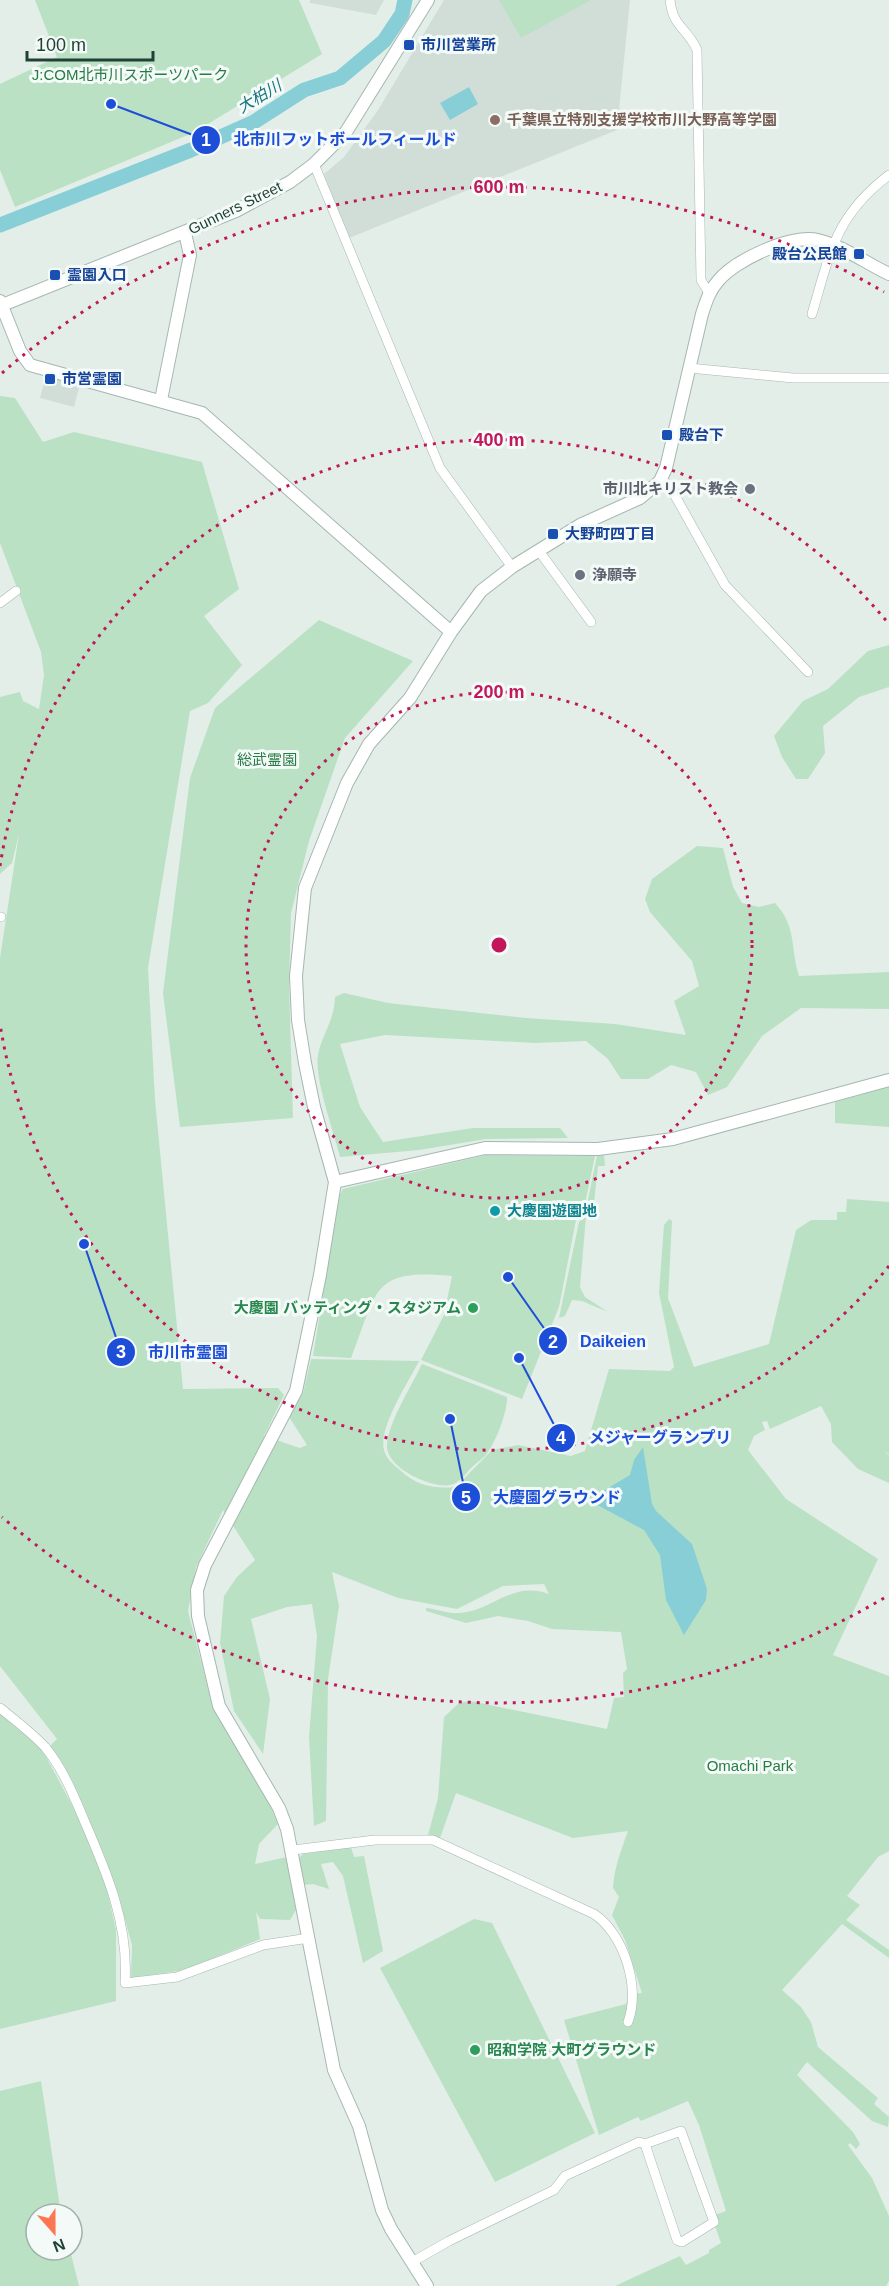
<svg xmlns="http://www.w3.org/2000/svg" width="889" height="2286" font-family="Helvetica,'Noto Sans JP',sans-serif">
	<rect width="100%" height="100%" fill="#e3eee9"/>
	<path fill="#d1ded8" d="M310 0H384L376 15 310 3Z
		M444 0H630L617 130 349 238 324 174 344 157 378 110Z
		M46 375 80 384 74 407 40 398Z"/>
	<path fill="#bae1c3" d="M35 0H299L322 54 195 132 15 207 0 170V84L57 57Z
		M499 0H591L521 38Z
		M0 396 15 398 43 442 74 432 202 462 239 589 204 616 242 665 208 703 190 711 148 968 155 1100 183 1389 278 1388 284 1395 264 1436 300 1448 307 1445 289 1417 303 1393 311 1359 419 1361C409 1381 378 1428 384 1450 386 1459 394 1465 401 1471 417 1486 435 1489 456 1487L492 1450 518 1445 571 1456 585 1451 609 1369 670 1371 674 1367 659 1293 664 1225 669 1219 672 1221 668 1298 694 1367 769 1344 796 1230 811 1220H837V1212H846L847 1199 889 1202V1454L883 1451 889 1455V1483L858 1469 832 1442 831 1424 821 1406 770 1429 767 1421 762 1422 765 1430 754 1436 748 1450 786 1499 878 1559 833 1655 889 1676V1851L878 1857 847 1896 860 1905 846 1920 889 1950V1958L842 1924 782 1990 801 2007 811 2022 818 2047 878 2098 874 2104 889 2117 888 2127 872 2121 807 2062 797 2075 853 2132 860 2144 856 2149 850 2143 848 2145 872 2178 889 2216V2281L886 2286H615L680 2256 686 2265 709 2253V2250L721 2243 715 2226V2215L726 2211 699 2125 688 2101 641 2121 638 2117 599 2135 564 2020 626 2004 629 1994 642 1993 625 1940 612 1915 619 1897 613 1888C614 1869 621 1850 628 1831L573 1838 456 1793 440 1838 428 1835 438 1798 444 1717 459 1703 470 1701 607 1729 614 1698 624 1697 623 1673 627 1669 621 1632 552 1629 528 1621 498 1616 466 1623 426 1611V1608C437 1609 449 1614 459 1613 491 1612 512 1580 549 1594L544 1584 503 1586 457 1609 398 1598 332 1572 339 1606 328 1679 326 1821 314 1826 309 1737 317 1636 312 1604 287 1607 251 1619 270 1699 263 1754 234 1711 220 1643 224 1596 237 1577 255 1560 223 1510 196 1567 188 1611 212 1704 267 1799 278 1824 259 1844 255 1864 287 1857 296 1910 290 1920 260 1919 256 1912 260 1939 185 1970 131 1978 132 1945 118 1894 81 1805 49 1747 57 1739 0 1666V958L19 834 12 863 0 874V697L20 692 23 701 39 709 44 675 41 652 0 543Z
		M319 620 413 661 345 738 309 841 291 913 289 985 293 1118 180 1127 163 993 190 778 215 708Z
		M889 645V687L859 697 823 726 825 753 808 779H796L782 757 774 736 803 701 828 689 868 651Z
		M697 846 723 848 733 887 742 903 759 907 775 903C797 927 790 946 799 976L889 972V1009L801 1008 762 1036 727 1087 708 1095 696 1072 671 1065 648 1079H621L608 1059 586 1041 534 1043 385 1035 340 1044 360 1107 383 1142 473 1128H560L568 1138 486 1139 419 1150 340 1157C334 1132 314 1079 318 1055 322 1034 334 1022 335 997L344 993 388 1003 526 1018 615 1024 686 1035 674 1001 699 986 692 961 650 912 645 899 652 879Z
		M889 1087V1127L835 1123V1102Z
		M486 1155 595 1156 583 1213 576 1220 559 1307 522 1399 421 1360 444 1315 452 1276C370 1268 378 1291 351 1358L313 1356 339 1196 343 1189Z
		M604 1155 605 1166H598L593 1212 586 1216 580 1287 585 1297 608 1312 582 1301 572 1300 565 1316 559 1318 579 1222 585 1214 597 1156Z
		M422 1364 507 1397C508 1411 495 1445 485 1456 481 1460 475 1464 471 1468 465 1474 460 1483 450 1485 431 1489 384 1467 387 1444 389 1421 412 1385 422 1364Z
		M0 1711 42 1749 81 1822 106 1885 116 1930V2001L0 2029Z
		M351 1847 354 1857 364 1856 383 1951 363 1963 343 1876 333 1862 321 1864 329 1889 313 1884 304 1885 299 1858 303 1854Z
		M474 1919 492 1923 595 2133 495 2182 380 1968Z
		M41 2081 61 2214H36V2250H70L79 2286H0V2091Z"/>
	<path fill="#87ced7" d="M469 87 478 104 450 120 440 103Z
		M643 1447 652 1504 656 1511 692 1544 707 1589 706 1600 684 1635 666 1600 660 1555 644 1530 588 1500 630 1475 634 1460Z"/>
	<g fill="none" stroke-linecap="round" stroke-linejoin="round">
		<path stroke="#87ced7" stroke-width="15" d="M0 225 191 150 254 122 304 90 340 78 384 41 402 14 405 0"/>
		<defs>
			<path id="minor" d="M670 0C673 28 687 27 697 50L701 280 709 293
				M314 164 440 468 512 567
				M812 314C830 253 835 216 889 175
				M689 368 793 378H889
				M660 480 669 485 725 585 808 672
				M539 551 591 622
				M0 603 16 591
				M0 917H1
				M0 1708C15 1720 32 1733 45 1747 62 1767 74 1796 84 1820 107 1873 129 1924 125 1983L177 1977 263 1945 309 1938
				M293 1850 375 1840H433L594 1914C624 1934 641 1988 628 2022
				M412 2262 449 2241 554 2190 565 2176 639 2142 645 2144 677 2240 682 2242 714 2222 681 2131 645 2144"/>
			<path id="tertiary" d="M0 301 20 351 30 365 202 413 451 632
				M0 306 236 211 290 182 314 164 346 132 428 0
				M161 400 190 255 185 233
				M335 1182 485 1148 598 1149 673 1139 889 1080
				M427 2286 391 2229 382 2210 359 2126 334 2070 287 1829 279 1808 219 1706 198 1616 197 1590 205 1565 296 1391 320 1275 335 1182 314 1107 305 1063 298 1020 296 976 305 888 347 783 369 744 410 698 451 632 481 591 512 567 580 525 640 498 660 481 666 468 702 314C706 302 709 291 718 281 735 260 791 234 818 240 843 246 866 263 889 274"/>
		</defs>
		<use href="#minor" stroke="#a5b7b0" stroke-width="10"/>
		<use href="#tertiary" stroke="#a5b7b0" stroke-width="14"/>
		<use href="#minor" stroke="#fff" stroke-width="9"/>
		<use href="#tertiary" stroke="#fff" stroke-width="12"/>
	</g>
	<g fill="none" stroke="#c2185b" stroke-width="3" stroke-dasharray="3 6">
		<circle cx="499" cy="945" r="253"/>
		<path d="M889 1266A505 505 0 0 1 0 1024M0 866A505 505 0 0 1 889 624"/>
		<path d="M884 1598A758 758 0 0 1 2 1517M2 373A758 758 0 0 1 884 292"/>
	</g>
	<g fill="#1a4fb4" stroke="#f4faf7" stroke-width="2">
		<rect x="403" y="39" width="12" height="12" rx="3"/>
		<rect x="853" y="248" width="12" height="12" rx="3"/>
		<rect x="49" y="269" width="12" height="12" rx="3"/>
		<rect x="44" y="373" width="12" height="12" rx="3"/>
		<rect x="661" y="429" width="12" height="12" rx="3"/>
		<rect x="547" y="528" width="12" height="12" rx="3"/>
	</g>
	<circle fill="#8d6e63" stroke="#f4faf7" stroke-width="2" cx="495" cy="120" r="6"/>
	<g fill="#6b7280" stroke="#f4faf7" stroke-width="2">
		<circle cx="750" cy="489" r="6"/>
		<circle cx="580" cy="575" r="6"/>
	</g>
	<circle fill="#0f9aa8" stroke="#f4faf7" stroke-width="2" cx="495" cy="1211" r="6"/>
	<g fill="#2e9e5b" stroke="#f4faf7" stroke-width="2">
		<circle cx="473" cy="1308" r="6"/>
		<circle cx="475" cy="2050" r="6"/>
	</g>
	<g text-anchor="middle" stroke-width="6" stroke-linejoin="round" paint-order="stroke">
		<g font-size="15" font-weight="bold" fill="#164399" stroke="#f4faf7" text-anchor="start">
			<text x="421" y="50">市川営業所</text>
			<text x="847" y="259" text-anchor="end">殿台公民館</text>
			<text x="67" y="280">霊園入口</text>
			<text x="62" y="384">市営霊園</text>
			<text x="679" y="440">殿台下</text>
			<text x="565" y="539">大野町四丁目</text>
		</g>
		<g font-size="15" fill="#277b45" stroke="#f4faf7">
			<text x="130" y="80">J:COM北市川スポーツパーク</text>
			<text x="267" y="765">総武霊園</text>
			<text x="750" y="1771">Omachi Park</text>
		</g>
		<g font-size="15" font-weight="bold" fill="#785e54" stroke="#f4faf7" text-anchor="start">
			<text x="507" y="125">千葉県立特別支援学校市川大野高等学園</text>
		</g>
		<g font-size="15" fill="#214137" stroke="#f4faf7">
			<text transform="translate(235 208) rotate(-26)" y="5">Gunners Street</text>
		</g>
		<g font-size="15" font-weight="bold" fill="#5b616d" stroke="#f4faf7" text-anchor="end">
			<text x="738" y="494">市川北キリスト教会</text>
			<text x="592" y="580" text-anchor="start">浄願寺</text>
		</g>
		<g font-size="15" font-weight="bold" fill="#0d838f" stroke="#f4faf7" text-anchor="start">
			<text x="507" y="1216">大慶園遊園地</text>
		</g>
		<g font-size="15" font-weight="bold" fill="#27864d" stroke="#f4faf7" text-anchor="end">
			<text x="461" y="1313">大慶園 バッティング・スタジアム</text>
			<text x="487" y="2055" text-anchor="start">昭和学院 大町グラウンド</text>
		</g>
		<g font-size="16" font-style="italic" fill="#167482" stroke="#f4faf7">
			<text transform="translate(259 96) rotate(-31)" y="6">大柏川</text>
		</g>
	</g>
	<circle cx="499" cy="945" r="9" fill="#c2185b" stroke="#f4faf7" stroke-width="3"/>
	<g font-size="18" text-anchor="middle" font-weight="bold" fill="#c2185b" stroke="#f4faf7" stroke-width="6" stroke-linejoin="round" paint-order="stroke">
		<text x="499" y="193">600 m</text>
		<text x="499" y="446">400 m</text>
		<text x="499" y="698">200 m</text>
	</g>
	<path fill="none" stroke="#1d4ed8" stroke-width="2" d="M111 104L206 140M508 1277L553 1341M84 1244L121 1352M519 1358L561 1438M450 1419L466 1497"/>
	<g fill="#1d4ed8" stroke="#f4faf7" stroke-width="2">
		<circle cx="111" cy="104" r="6"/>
		<circle cx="508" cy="1277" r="6"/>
		<circle cx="84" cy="1244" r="6"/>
		<circle cx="519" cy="1358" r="6"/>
		<circle cx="450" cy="1419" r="6"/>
		<circle cx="206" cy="140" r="15"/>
		<circle cx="553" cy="1341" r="15"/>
		<circle cx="121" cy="1352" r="15"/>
		<circle cx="561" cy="1438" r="15"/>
		<circle cx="466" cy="1497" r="15"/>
	</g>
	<g font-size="18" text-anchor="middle" font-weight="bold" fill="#fff">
		<text x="206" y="146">1</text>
		<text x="553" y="1348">2</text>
		<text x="121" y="1358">3</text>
		<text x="561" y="1444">4</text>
		<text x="466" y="1504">5</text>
	</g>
	<g font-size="16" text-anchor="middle" font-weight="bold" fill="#1d4ed8" stroke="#f4faf7" stroke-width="6" stroke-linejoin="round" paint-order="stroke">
		<text x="345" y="145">北市川フットボールフィールド</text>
		<text x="613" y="1347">Daikeien</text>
		<text x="188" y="1358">市川市霊園</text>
		<text x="660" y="1443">メジャーグランプリ</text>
		<text x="557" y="1503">大慶園グラウンド</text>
	</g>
	<g transform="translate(54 2232) rotate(159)"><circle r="28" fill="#f4faf7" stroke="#a0b0aa" stroke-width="1.5"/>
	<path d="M0-4.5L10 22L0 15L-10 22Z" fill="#fd7652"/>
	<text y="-9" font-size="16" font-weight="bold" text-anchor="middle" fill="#214137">N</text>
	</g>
	<path d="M27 51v9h126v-9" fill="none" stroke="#214137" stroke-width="3"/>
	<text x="36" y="51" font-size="18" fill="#214137" stroke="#f4faf7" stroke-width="4.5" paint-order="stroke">100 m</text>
</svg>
